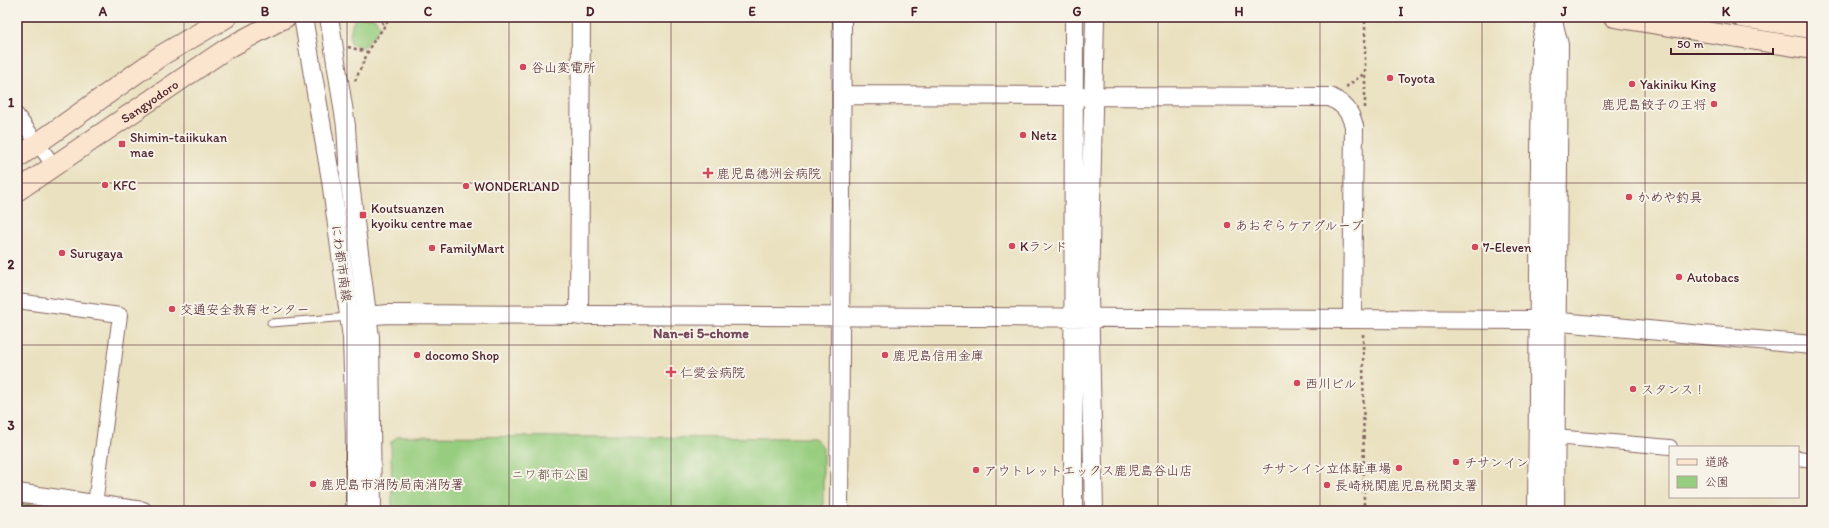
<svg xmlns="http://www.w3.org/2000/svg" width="1829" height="528" font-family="Itim,'Klee One',sans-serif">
	<rect width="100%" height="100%" fill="#f7f3e8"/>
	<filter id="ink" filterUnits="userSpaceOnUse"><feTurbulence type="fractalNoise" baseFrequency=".025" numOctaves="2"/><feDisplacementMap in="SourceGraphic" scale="8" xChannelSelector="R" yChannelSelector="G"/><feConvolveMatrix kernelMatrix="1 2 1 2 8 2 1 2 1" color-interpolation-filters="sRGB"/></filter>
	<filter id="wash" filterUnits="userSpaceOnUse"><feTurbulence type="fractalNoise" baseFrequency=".012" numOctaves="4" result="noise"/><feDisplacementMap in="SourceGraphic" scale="16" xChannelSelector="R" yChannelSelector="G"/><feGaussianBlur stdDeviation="0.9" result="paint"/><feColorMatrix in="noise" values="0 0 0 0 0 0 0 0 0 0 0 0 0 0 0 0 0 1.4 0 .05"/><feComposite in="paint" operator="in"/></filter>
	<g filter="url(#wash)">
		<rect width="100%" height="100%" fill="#eae1c0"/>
		<path fill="#97cd7f" stroke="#707655" d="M356 17H373L381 26 364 47 351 44C349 35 351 24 356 17Z
			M398 436 814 438 823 447V511H392L391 442Z
			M17 503 76 511H17Z"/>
	</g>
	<g filter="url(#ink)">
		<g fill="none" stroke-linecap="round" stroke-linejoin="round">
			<defs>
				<path id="service" d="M271 323 349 317"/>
				<path id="minor" d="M17 115 54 166
					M17 301 120 315 95 504
					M1555 437 1670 447
					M1798 458 1812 460"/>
				<path id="tertiary" d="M303 17 331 180 352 338 355 434V511
					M329 17 346 126 349 176 370 337 372 511
					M1552 17 1559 45 1555 511
					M842 95 1330 97C1344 104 1350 111 1354 126L1352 319
					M579 316 581 17
					M349 317 389 314 1539 320 1812 345
					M17 493 143 511
					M839 511 842 17
					M1073 511 1074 17
					M1094 511 1089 294 1095 17
					M1537 511 1541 43 1547 17"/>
				<g id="secondary">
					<path d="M1614 17 1812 49"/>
					<path d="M1742 17 1812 28"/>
					<path d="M17 158 162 55 227 17"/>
					<path id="s1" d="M17 191 226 49 286 17"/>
				</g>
			</defs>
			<use href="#service" stroke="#82635f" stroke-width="9"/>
			<use href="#minor" stroke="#82635f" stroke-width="16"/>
			<use href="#tertiary" stroke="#82635f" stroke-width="20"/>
			<use href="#secondary" stroke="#82635f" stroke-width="22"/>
			<path stroke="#82635f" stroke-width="2.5" stroke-dasharray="3 3" stroke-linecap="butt" d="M378 17 385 26
				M348 47 367 52
				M355 81 371 45 391 17
				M1346 87 1365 73
				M1365 108V17
				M1363 334 1364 511"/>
			<use href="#service" stroke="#fff" stroke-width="7"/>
			<use href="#minor" stroke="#fff" stroke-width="14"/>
			<use href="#tertiary" stroke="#fff" stroke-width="18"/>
			<use href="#secondary" stroke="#fbe5cf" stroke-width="20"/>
		</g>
	</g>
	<path fill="none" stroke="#4a1f2b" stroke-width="1" stroke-opacity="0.55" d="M184 17V511M347 17V511M509 17V511M671 17V511M833 17V511M996 17V511M1158 17V511M1320 17V511M1482 17V511M1645 17V511M17 183H1812M17 345H1812"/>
	<g fill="#d1495b" stroke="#f7f3e8" stroke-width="1.5">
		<circle cx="523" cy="67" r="4"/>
		<circle cx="1390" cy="78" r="4"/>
		<circle cx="1632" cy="84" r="4"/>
		<circle cx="1714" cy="104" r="4"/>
		<circle cx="1023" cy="135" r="4"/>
		<rect x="118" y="140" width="8" height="8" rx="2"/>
		<path d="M706 167h4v4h4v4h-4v4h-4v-4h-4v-4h4z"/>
		<circle cx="105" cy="185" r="4"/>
		<circle cx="466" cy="186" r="4"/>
		<circle cx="1629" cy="197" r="4"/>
		<rect x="359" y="211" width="8" height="8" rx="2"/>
		<circle cx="1227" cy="225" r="4"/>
		<circle cx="1012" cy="246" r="4"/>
		<circle cx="1475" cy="247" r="4"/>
		<circle cx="432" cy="248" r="4"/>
		<circle cx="62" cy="253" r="4"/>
		<circle cx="1679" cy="277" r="4"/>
		<circle cx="172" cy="309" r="4"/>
		<circle cx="417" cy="355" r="4"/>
		<circle cx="885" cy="355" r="4"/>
		<path d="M669 366h4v4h4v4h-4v4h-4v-4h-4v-4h4z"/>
		<circle cx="1297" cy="383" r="4"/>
		<circle cx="1633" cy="389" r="4"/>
		<circle cx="1456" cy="462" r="4"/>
		<circle cx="1399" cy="468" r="4"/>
		<circle cx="976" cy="470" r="4"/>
		<circle cx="313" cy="484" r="4"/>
		<circle cx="1327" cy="485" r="4"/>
	</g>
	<g text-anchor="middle" stroke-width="4" stroke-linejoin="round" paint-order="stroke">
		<g font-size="13" fill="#4a1f2b" stroke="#f7f3e8" text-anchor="start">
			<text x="531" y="72">谷山変電所</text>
			<text x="1398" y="83">Toyota</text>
			<text x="1640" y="89">Yakiniku King</text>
			<text x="1706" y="109" text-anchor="end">鹿児島餃子の王将</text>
			<text x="1031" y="140">Netz</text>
			<text x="130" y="142">Shimin-taiikukan<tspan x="130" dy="15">mae</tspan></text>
			<text x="717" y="178">鹿児島徳洲会病院</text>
			<text x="113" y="190">KFC</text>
			<text x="474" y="191">WONDERLAND</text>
			<text x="1637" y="202">かめや釣具</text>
			<text x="371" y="213">Koutsuanzen<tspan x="371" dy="15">kyoiku centre mae</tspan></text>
			<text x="1235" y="230">あおぞらケアグループ</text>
			<text x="1020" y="251">Kランド</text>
			<text x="1483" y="252">7-Eleven</text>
			<text x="440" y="253">FamilyMart</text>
			<text x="70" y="258">Surugaya</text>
			<text x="1687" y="282">Autobacs</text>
			<text x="180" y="314">交通安全教育センター</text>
			<text x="425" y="360">docomo Shop</text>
			<text x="893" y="360">鹿児島信用金庫</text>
			<text x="680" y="377">仁愛会病院</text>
			<text x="1305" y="388">西川ビル</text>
			<text x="1641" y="394">スタンス！</text>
			<text x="1464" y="467">チサンイン</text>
			<text x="1391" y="473" text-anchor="end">チサンイン立体駐車場</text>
			<text x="984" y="475">アウトレットエックス鹿児島谷山店</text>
			<text x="321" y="489">鹿児島市消防局南消防署</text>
			<text x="1335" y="490">長崎税関鹿児島税関支署</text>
		</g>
		<g font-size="13" fill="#4a1f2b" stroke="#f7f3e8">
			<text dy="5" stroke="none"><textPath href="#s1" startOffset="160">Sangyodoro</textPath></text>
			<text transform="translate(342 263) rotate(82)" y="5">にわ都市南線</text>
		</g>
		<g font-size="13" fill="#615344" stroke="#f7f3e8">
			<text x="550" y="479">ニワ都市公園</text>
		</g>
		<g font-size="14" font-weight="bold" fill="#75495a" stroke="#f7f3e8">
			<text x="701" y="338">Nan-ei 5-chome</text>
		</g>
	</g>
	<rect width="1829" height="528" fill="none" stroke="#f7f3e8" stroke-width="44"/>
	<rect x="1669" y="446" width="130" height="52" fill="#f7f3e8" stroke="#b29e9c"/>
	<rect x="1677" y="459" width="20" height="6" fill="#fbe5cf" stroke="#b29e9c"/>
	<text x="1705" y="466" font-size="12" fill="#4a1f2b">道路</text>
	<rect x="1677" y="476" width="20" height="12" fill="#97cd7f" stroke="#b29e9c"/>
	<text x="1705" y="486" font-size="12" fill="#4a1f2b">公園</text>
	<path d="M1671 48v6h102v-6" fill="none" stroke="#4a1f2b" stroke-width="2"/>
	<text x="1677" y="48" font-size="12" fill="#4a1f2b" stroke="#f7f3e8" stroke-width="3" paint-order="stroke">50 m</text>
	<rect x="22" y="22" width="1785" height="484" fill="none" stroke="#4a1f2b" stroke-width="1.5"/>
	<g font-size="13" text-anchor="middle" font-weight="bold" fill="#4a1f2b">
		<text x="103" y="16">A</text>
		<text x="265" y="16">B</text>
		<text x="428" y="16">C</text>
		<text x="590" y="16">D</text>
		<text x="752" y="16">E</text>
		<text x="914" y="16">F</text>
		<text x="1077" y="16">G</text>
		<text x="1239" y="16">H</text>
		<text x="1401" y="16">I</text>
		<text x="1564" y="16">J</text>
		<text x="1726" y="16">K</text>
		<text x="11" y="107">1</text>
		<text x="11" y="269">2</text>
		<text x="11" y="430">3</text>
	</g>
</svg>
